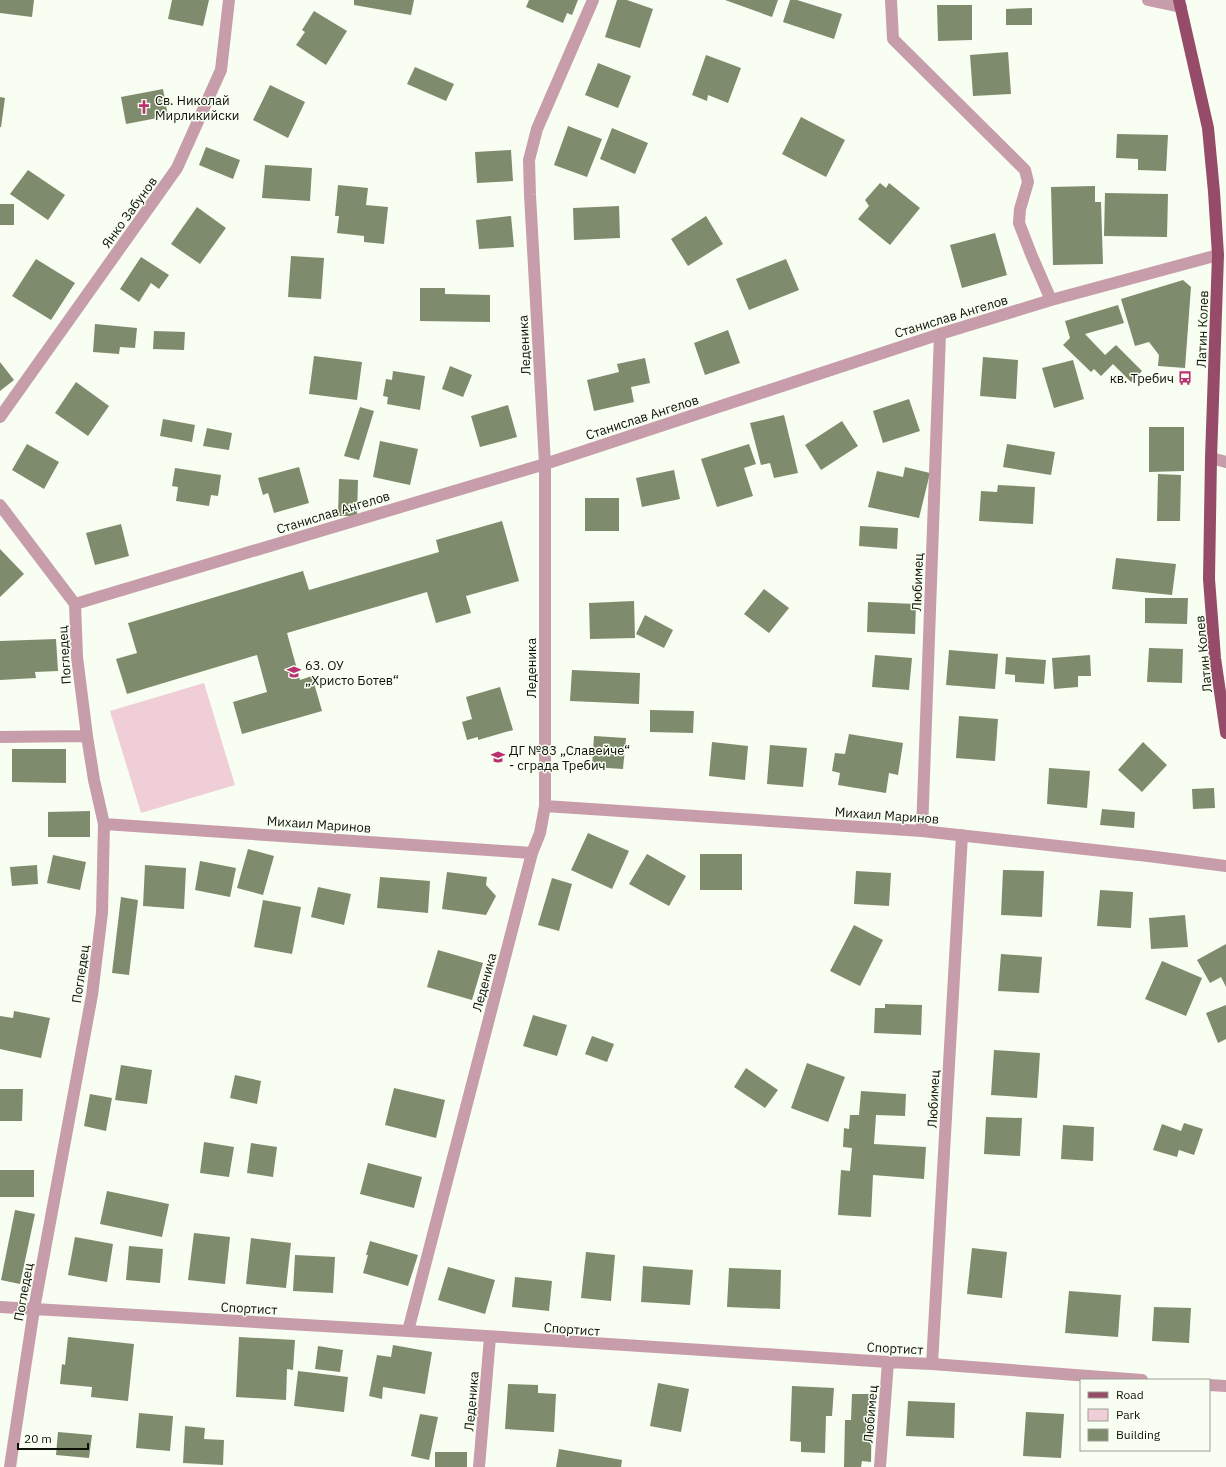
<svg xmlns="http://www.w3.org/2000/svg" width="1226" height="1467" font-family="'IBM Plex Sans',sans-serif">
	<rect width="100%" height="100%" fill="#f8fef1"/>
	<path fill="#efced8" d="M204 683 235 785 141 813 110 711Z"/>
	<path fill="#7f8b6d" d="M0 0H34L32 17 0 13Z
		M172 0H209L203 26 168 19Z
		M354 0H414L411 15 354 5Z
		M529 0H578L572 15 567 13 563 23 526 7Z
		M617 0H627L653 9 640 48 605 37Z
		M725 0H778L772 17Z
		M790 0H797L842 14 834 39 783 22Z
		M937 5H972V40L938 41Z
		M1032 8V25H1006V9Z
		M314 11 347 31 326 65 296 45 305 32 302 30Z
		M1008 52 1011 94 973 96 970 55Z
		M706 55 741 68 728 103 708 95 707 101 692 95Z
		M598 63 631 76 618 108 585 95Z
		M415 67 454 84 446 101 407 84Z
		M270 85 305 102 288 138 253 120Z
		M163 89 168 116 126 124 121 97Z
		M0 97 5 98 1 127H0Z
		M801 117 845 140 826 177 782 154Z
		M568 126 602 139 587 177 554 165Z
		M612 128 648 143 635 174 600 159Z
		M1117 134 1168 135 1166 171 1138 170V159L1116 158Z
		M206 147 240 160 233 179 199 165Z
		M511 150 513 181 477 183 475 152Z
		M265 165 312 168 310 201 262 198Z
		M28 170 65 195 48 220 10 194Z
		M880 183 886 188 889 183 920 208 890 245 858 219 869 206 865 200Z
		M338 185 368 188 366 205 388 207 384 244 364 242V236L337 233 339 216H335Z
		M1095 186V202H1101L1103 264 1053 265 1051 187Z
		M1105 193 1168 194 1167 237 1104 236Z
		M0 204H14V225H0Z
		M619 206 620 238 574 240 573 208Z
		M197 207 226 228 200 264 171 244Z
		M511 216 514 247 479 249 476 220Z
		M706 216 723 244 688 266 671 239Z
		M995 233 1007 275 962 288 950 245Z
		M291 256 324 258 321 299 288 297Z
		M141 257 169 275 159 289 151 283 139 302 120 289Z
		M36 259 75 283 51 320 12 296Z
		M786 259 799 290 749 310 736 279Z
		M1183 280 1191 287 1185 368 1158 366 1159 355 1149 342 1135 346 1121 299Z
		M420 288H445V294L490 295V322L420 321Z
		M1118 305 1124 323 1085 334 1105 355 1116 345 1142 371 1131 382 1113 364 1101 376 1094 369 1091 372 1063 345 1070 338 1065 321Z
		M95 324 137 328 135 348 120 347 119 354 93 352Z
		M728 330 740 363 705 375 694 343Z
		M154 331 185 332 184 350 153 349Z
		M314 356 362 362 357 400 309 394Z
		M983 357 1018 360 1016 399 980 396Z
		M645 358 650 383 631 387 634 402 594 411 587 380 619 372 617 364Z
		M1073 360 1084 399 1054 408 1042 368Z
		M0 362 14 380 0 391Z
		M450 366 472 375 463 397 442 389Z
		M393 371 425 376 420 410 387 404 388 397 383 396 386 379 392 380Z
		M76 382 109 406 88 436 55 413Z
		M909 399 920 431 883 443 873 411Z
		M508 405 517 437 480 447 471 416Z
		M360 407 374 411 359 460 344 456Z
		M784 415 798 473 774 478 770 463 761 465 750 423Z
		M163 419 195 425 192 442 160 436Z
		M842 421 858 446 821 470 805 445Z
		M1149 427H1184V471L1149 472Z
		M207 428 232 433 229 450 203 446Z
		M380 441 418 449 410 485 373 477Z
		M27 444 59 462 44 489 12 470Z
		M749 444 756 464 744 468 753 496 717 507 701 459Z
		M1007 444 1055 452 1051 475 1003 467Z
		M299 467 309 503 274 513 268 493 263 495 258 478Z
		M905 467 930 473 919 518 868 507 877 471 903 477Z
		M175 468 221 475 218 496 211 495 209 506 176 501 178 487 172 486Z
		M674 470 680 499 642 507 636 478Z
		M1158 474 1181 475 1180 521H1157Z
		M339 479 358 480 357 516H338Z
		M998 485 1035 487 1033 524 979 521 981 491 997 492Z
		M585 498H619V531H585Z
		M502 521 519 581 466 596 471 613 436 623 427 592 287 633 300 680 312 676 322 711 242 734 233 702 267 692 257 655 127 694 116 659 137 653 128 623 303 571 309 590 439 552 436 540Z
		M121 524 129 556 95 565 86 533Z
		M860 526 898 528 897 549 859 546Z
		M0 549 24 574 0 597Z
		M1116 558 1176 564 1172 595 1112 589Z
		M764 589 789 608 769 633 744 614Z
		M1145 598H1188L1187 624 1145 623Z
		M634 601 635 638 590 639 589 603Z
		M868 602 916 604 915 634 867 632Z
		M645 615 673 630 664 648 636 634Z
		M56 639 58 671 35 672 36 678 0 680V641Z
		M1149 648 1183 649 1182 683 1147 682Z
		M949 650 998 654 995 689 946 685Z
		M875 655 912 658 909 690 872 687Z
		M1090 655 1091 676H1078V687L1054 689 1052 658Z
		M1006 657 1046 660 1044 684 1015 682V675L1005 674Z
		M572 670 640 673 639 704 570 701Z
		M500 687 513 730 478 740V737L467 740 462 722 472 719 466 697Z
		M650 710 694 711 693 733 650 732Z
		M959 716 998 719 995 761 956 758Z
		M849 734 903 743 898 775 889 773 886 793 838 785 840 773 832 771 835 753 845 754Z
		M594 736 626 738 623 769 592 767Z
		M712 742 748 746 745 780 709 776Z
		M1143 742 1167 765 1142 792 1118 770Z
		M770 745 807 748 803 787 767 784Z
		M12 749H66V783L12 782Z
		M1049 768 1090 771 1087 808 1047 804Z
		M1214 788 1215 808 1193 809 1192 789Z
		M1102 809 1135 812 1134 828 1100 825Z
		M90 811V837H48V812Z
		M588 833 629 851 612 889 571 870Z
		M248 849 274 856 263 895 237 888Z
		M647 854 686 876 669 906 629 884Z
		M700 854H742V890H700Z
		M53 855 86 862 80 890 47 883Z
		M200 861 236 868 230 897 195 890Z
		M37 865 38 884 12 886 10 867Z
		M145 865 186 868 184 909 143 906Z
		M1003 870 1044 871 1042 917 1001 915Z
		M856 871 891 873 889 906 854 904Z
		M447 872 487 877 486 885 496 896 486 915 442 909Z
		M380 877 430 881 428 913 377 908Z
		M552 878 572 884 559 931 538 925Z
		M318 887 351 894 344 925 311 917Z
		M1100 890 1133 892 1131 928 1097 926Z
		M121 897 138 900 129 975 112 973Z
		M263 900 301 907 292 954 254 947Z
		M1185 915 1188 947 1151 949 1149 918Z
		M854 925 883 940 860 986 830 971Z
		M1226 944V987L1221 977 1210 983 1197 960Z
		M438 950 483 963 472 1000 427 987Z
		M1001 954 1042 957 1039 993 998 991Z
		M1162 961 1202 978 1186 1016 1145 999Z
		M885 1004 922 1005 921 1035 874 1033 875 1008H885Z
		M1226 1005V1039L1218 1043 1206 1013Z
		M14 1011 50 1018 41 1058 0 1049V1016L13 1018Z
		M533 1015 567 1025 557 1056 523 1046Z
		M592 1036 614 1044 607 1062 585 1054Z
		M994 1050 1040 1053 1037 1098 991 1095Z
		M807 1063 845 1077 828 1122 791 1108Z
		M121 1065 152 1070 147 1104 115 1100Z
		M746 1068 778 1090 765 1108 734 1087Z
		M235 1075 261 1081 257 1104 230 1098Z
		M394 1088 445 1100 436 1138 385 1125Z
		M0 1089H23L22 1121H0Z
		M861 1091 906 1094 905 1116 876 1115 874 1144 926 1147 924 1179 873 1175 871 1217 838 1215 841 1170 850 1171 852 1148 843 1147 844 1128 849 1129 850 1115H859Z
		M90 1094 112 1098 106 1131 84 1126Z
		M986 1117 1022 1118 1020 1156 984 1154Z
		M1184 1123 1203 1129 1194 1155 1179 1150 1177 1157 1153 1150 1162 1124 1181 1131Z
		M1063 1125 1094 1127 1093 1161 1061 1159Z
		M204 1142 234 1147 229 1177 200 1173Z
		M251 1143 277 1147 273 1177 247 1173Z
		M368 1163 422 1177 414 1208 360 1194Z
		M0 1170H34V1197H0Z
		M107 1191 169 1204 162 1237 100 1224Z
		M15 1210 35 1214 20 1284 1 1280Z
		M194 1233 230 1237 225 1284 188 1280Z
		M75 1237 113 1244 107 1282 68 1275Z
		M251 1238 291 1243 286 1288 246 1284Z
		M370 1241 418 1255 408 1286 363 1273 368 1255H366Z
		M129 1246 163 1249 160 1283 126 1280Z
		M972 1248 1007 1252 1002 1298 967 1294Z
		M586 1252 615 1255 611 1301 581 1298Z
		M295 1255 335 1257 333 1293 293 1291Z
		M643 1266 693 1270 690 1305 641 1302Z
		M448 1267 495 1280 485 1314 438 1300Z
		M729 1268 781 1270 780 1309 727 1307Z
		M515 1277 552 1281 549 1311 512 1307Z
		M1069 1291 1121 1295 1118 1337 1065 1333Z
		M1154 1307 1191 1308 1189 1343 1152 1341Z
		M68 1337 134 1344 128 1401 91 1397 92 1387 60 1384 62 1364 65 1365Z
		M239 1337 295 1340 293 1370 287 1369 286 1400 236 1397Z
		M393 1345 432 1352 425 1394 383 1387 382 1399 369 1396 377 1355 391 1357Z
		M318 1346 343 1350 340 1372 315 1369Z
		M298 1371 348 1377 344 1412 294 1406Z
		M658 1383 689 1389 681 1432 650 1426Z
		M508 1384 538 1385V1393L556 1394 554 1432 505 1429Z
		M792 1386 834 1388 832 1416H826L825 1453 801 1452V1442L790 1441Z
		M852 1394H872L871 1462 862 1461 861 1467H844L845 1420H851Z
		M908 1401 955 1403 954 1438 906 1436Z
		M1026 1412 1064 1414 1061 1458 1023 1456Z
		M139 1413 173 1416 170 1451 136 1448Z
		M420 1414 438 1417 429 1460 411 1456Z
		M185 1426 205 1428 204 1439 224 1440 223 1465 183 1463Z
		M58 1432 92 1435 89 1458 56 1455Z
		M559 1449 622 1460 621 1467H556Z
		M435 1452H467V1467H435Z"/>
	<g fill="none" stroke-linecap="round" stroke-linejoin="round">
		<path stroke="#c89dab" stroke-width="12" d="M891 0 893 39 1025 170 1028 182 1020 209 1019 223 1031 254 1051 300
			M1148 0 1181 7
			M0 417 177 168 221 70 229 0
			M1211 458 1226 462
			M0 505 75 604 77 657 87 736 94 780 104 824 102 913 92 995 34 1309 10 1467
			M75 604 545 464 940 334 1051 300 1218 255
			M0 737 87 736
			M545 806 922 831 1148 856 1226 866
			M104 824 532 853
			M922 831 940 334
			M0 1307 408 1331 888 1362 932 1364 1142 1380
			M408 1331 532 853 540 833 545 806V464L530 195 529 160 537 129 593 0
			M932 1364 962 835
			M1209 1385 1226 1386
			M479 1467 490 1337
			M880 1467 888 1362"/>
		<path stroke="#964c69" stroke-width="12" d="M1179 0 1208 128 1214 192 1218 255 1211 458 1209 579 1215 658 1226 733"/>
	</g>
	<defs>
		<symbol id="church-bare" viewBox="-9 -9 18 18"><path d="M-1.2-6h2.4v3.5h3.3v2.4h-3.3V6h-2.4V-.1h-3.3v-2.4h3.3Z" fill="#b93170" stroke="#f8fef1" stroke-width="2.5" paint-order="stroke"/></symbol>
		<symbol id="bus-bare" viewBox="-9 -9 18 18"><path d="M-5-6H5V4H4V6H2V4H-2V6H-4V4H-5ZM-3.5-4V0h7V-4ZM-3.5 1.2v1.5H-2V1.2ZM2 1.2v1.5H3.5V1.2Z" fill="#b93170" stroke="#f8fef1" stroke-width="2.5" paint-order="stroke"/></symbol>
		<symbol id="school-bare" viewBox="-9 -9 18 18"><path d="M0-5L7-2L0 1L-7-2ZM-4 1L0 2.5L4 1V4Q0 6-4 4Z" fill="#b93170" stroke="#f8fef1" stroke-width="2.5" paint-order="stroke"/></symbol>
	</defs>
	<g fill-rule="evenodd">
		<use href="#church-bare" x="134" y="97" width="20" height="20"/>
		<use href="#bus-bare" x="1175" y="368" width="20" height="20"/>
		<use href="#school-bare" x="284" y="662" width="20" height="20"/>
		<use href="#school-bare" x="488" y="747" width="20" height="20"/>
	</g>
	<g text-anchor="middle" stroke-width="3" stroke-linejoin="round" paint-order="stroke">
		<g font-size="13" fill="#0d1106" stroke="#f8fef1" text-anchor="start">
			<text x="155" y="105">Св. Николай<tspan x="155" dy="15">Мирликийски</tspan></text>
			<text x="1174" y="383" text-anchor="end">кв. Требич</text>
			<text x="305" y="670">63. ОУ<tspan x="305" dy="15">„Христо Ботев“</tspan></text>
			<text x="509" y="755">ДГ №83 „Славейче“<tspan x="509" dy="15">- сграда Требич</tspan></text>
		</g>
		<g font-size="13" fill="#0d1106" stroke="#f8fef1">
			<text transform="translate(129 212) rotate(-54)" y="5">Янко Забунов</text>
			<text transform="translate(951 316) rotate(-17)" y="5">Станислав Ангелов</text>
			<text transform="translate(1202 329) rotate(-88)" y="5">Латин Колев</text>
			<text transform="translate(524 345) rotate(-93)" y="5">Леденика</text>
			<text transform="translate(642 417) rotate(-18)" y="5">Станислав Ангелов</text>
			<text transform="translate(333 512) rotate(-17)" y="5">Станислав Ангелов</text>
			<text transform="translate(917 582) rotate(-88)" y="5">Любимец</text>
			<text transform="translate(1203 654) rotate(-96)" y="5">Латин Колев</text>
			<text transform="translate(64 655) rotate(-94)" y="5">Погледец</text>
			<text transform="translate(531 668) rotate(-90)" y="5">Леденика</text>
			<text transform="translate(887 815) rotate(4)" y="5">Михаил Маринов</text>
			<text transform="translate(319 824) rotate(4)" y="5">Михаил Маринов</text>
			<text transform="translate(80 974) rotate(-82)" y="5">Погледец</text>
			<text transform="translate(484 982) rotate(-75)" y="5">Леденика</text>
			<text transform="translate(933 1099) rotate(-87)" y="5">Любимец</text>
			<text transform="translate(23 1292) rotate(-80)" y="5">Погледец</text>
			<text transform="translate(249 1308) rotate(3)" y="5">Спортист</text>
			<text transform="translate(572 1329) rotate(4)" y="5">Спортист</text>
			<text transform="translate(895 1348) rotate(3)" y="5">Спортист</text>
			<text transform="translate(471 1401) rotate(-85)" y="5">Леденика</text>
			<text transform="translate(870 1414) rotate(-85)" y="5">Любимец</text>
		</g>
	</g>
	<rect x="1080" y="1379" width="130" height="72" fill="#f8fef1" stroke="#9a9f93"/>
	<rect x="1088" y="1392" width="20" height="6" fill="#964c69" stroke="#9a9f93"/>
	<text x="1116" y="1399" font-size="12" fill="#0d1106">Road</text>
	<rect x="1088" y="1409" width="20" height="12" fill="#efced8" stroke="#9a9f93"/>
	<text x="1116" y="1419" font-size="12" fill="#0d1106">Park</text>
	<rect x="1088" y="1429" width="20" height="12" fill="#7f8b6d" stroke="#9a9f93"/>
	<text x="1116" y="1439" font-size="12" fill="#0d1106">Building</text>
	<path d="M18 1443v6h70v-6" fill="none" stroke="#0d1106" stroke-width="2"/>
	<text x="24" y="1443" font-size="12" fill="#0d1106" stroke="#f8fef1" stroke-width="3" paint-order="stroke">20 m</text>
</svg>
